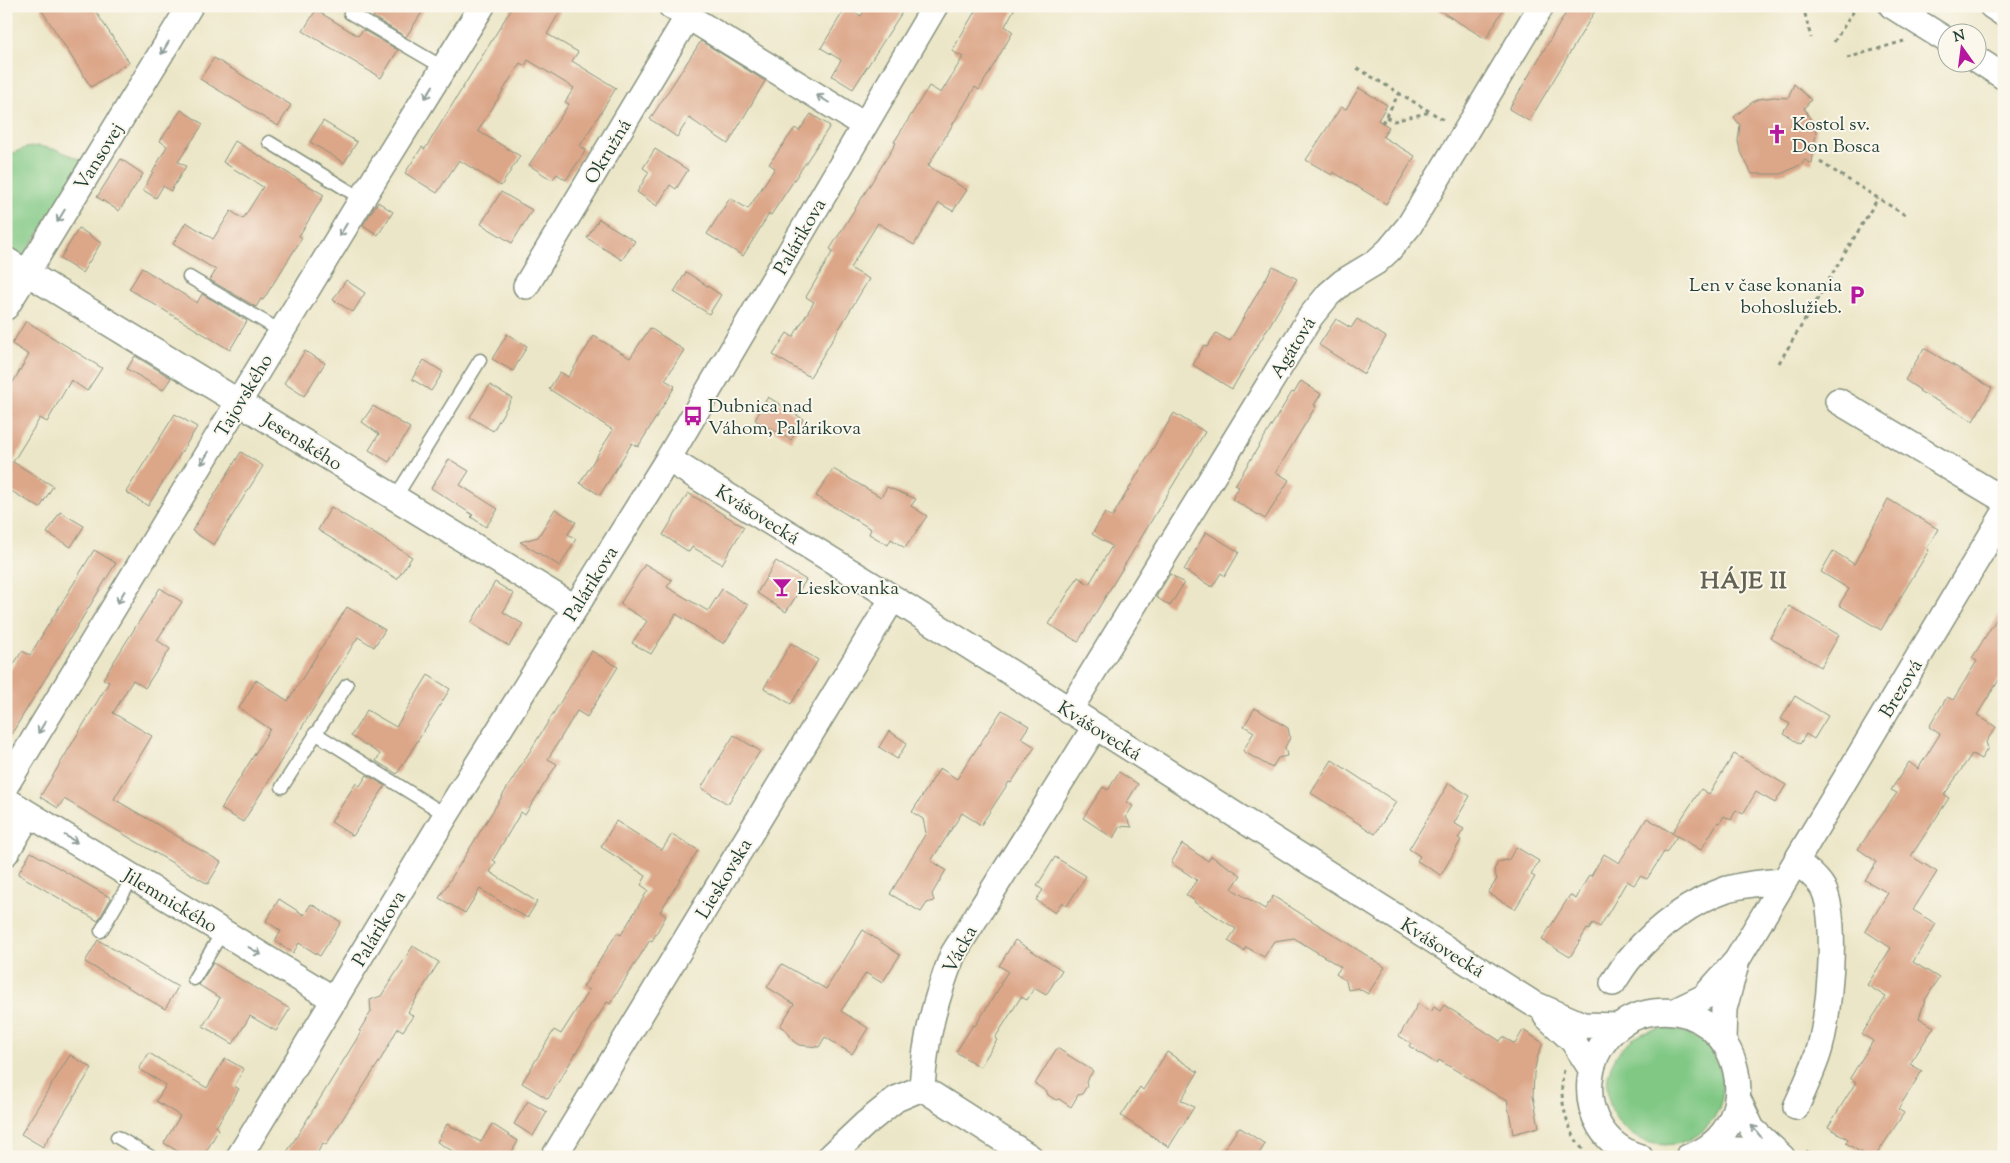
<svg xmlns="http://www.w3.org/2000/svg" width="2010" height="1163" font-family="'Sorts Mill Goudy',serif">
	<rect width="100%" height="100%" fill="#fbf7ec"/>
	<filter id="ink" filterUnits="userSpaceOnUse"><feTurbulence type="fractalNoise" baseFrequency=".02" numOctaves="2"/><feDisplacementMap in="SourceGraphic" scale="10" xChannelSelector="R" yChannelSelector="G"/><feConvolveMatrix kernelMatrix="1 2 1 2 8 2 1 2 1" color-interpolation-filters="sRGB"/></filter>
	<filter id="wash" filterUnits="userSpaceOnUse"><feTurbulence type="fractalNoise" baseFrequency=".0096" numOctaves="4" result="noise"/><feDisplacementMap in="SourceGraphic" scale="20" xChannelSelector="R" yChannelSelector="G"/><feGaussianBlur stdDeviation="1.12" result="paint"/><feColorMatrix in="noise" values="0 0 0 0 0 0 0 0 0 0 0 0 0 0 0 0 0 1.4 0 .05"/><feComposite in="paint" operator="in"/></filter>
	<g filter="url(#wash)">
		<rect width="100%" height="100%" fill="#ece6c8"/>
		<path fill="#80c884" stroke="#50825c" d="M38 146 58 150 88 163 23 255 18 256 6 251V156L25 148Z
			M1607 1087a58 58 0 1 1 116 0a58 58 0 1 1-116 0Z"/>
		<g id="blocks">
			<path fill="#dca688" d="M39 6H92L129 62 91 87Z
				M380 6H426L406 37 373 17Z
				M513 6H563L547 34 578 52 572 61 616 88 580 146 586 150 566 180 557 174 552 180 529 165 569 104 565 102 574 88 528 60 525 66 520 63 478 131 520 156 501 186 459 160 437 193 405 173 422 147 425 149Z
				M867 6H906L853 89 832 76 841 60 821 48 846 7 861 16Z
				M978 6H1016L1005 26 1013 32 979 90 975 87 928 166 967 190 953 211 939 203 914 245 878 223 850 268 869 279 810 377 773 355 787 333 793 337 814 302 806 297 833 251 830 249 896 143 894 142 903 128 929 86 941 93 963 57 952 51Z
				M1432 6H1505L1486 39Z
				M1570 6H1598L1529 121 1509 109Z
				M316 10 358 36 363 30 398 50 381 78 303 31Z
				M701 41 765 81 728 144 689 118 677 137 650 119Z
				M214 58 291 105 278 126 200 79Z
				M1794 84 1811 100 1804 108 1813 124 1816 132 1812 164 1805 160 1802 164 1781 174H1752L1740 150 1738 141 1740 125 1734 117 1751 103 1759 99 1774 97 1788 98Z
				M1359 88 1387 105 1378 120 1389 127 1383 137 1415 156 1386 204 1333 172 1332 175 1306 160 1341 107 1346 109Z
				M181 110 203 124 178 162 186 166 171 191 163 186 156 198 143 190 167 146 160 141Z
				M811 114 830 126 771 215 769 214 743 256 707 234 730 198 748 209 775 168 769 164 795 128 799 131Z
				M323 121 357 142 344 163 310 142Z
				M235 141 324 195 299 236 302 238 263 300 261 299 256 307 210 280 216 270 173 244 186 222 213 239 231 211 243 219 263 187 223 162Z
				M655 149 688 170 676 189 670 185 657 206 637 192 649 172 643 168Z
				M121 159 143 174 119 211 97 197Z
				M501 192 532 210 512 243 481 224Z
				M378 202 393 212 378 235 363 225Z
				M599 219 635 241 622 260 587 238Z
				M79 228 101 243 82 273 60 259Z
				M1273 266 1297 279 1232 389 1193 365 1204 345 1207 347 1216 333 1230 341Z
				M142 268 197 303 202 294 247 321 230 350 129 289Z
				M686 272 721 295 709 314 674 292Z
				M346 280 365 293 353 312 333 300Z
				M1336 319 1351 328 1357 319 1386 337 1364 374 1319 345Z
				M26 321 102 368 87 391 71 380 47 422 40 418 13 462 53 486 40 508 6 488V394L29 355 12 344Z
				M650 328 684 350 665 380 675 386 638 447 632 443 600 495 580 483 613 430 549 389 560 372 568 377 594 336 630 358Z
				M507 334 527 346 513 371 492 359Z
				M1924 348 1992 388 1973 421 1919 391 1920 390 1905 380Z
				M305 351 325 363 304 396 284 383Z
				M135 356 171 378 163 390 127 369Z
				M424 360 443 372 431 391 412 379Z
				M1301 381 1321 394 1314 405 1316 406 1276 472 1289 480 1265 519 1232 499 1239 487 1235 485 1292 392 1294 393Z
				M490 385 512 398 493 431 470 417Z
				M768 397 803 419 791 440 755 420Z
				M373 406 410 428 389 462 369 450 379 434 362 422Z
				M1174 413 1205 432 1078 642 1049 624 1078 577 1089 584 1112 546 1092 534 1105 513 1112 517Z
				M175 414 197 427 148 506 126 492Z
				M241 452 263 466 214 545 192 531Z
				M449 459 469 471 460 485 498 509 486 527 471 517 473 515 431 488Z
				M833 469 881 497 887 487 916 499 911 506 927 516 905 548 891 539 888 545 869 534 871 529 816 496Z
				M688 493 744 527 722 564 692 547 689 552 663 535Z
				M1888 499 1938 529 1927 548 1929 550 1881 630 1839 605 1849 589 1821 572 1833 551 1854 564Z
				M331 507 412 557 397 579 318 530Z
				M555 509 576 522 568 534 576 539 560 566 520 542 538 537Z
				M60 512 84 526 71 547 47 533Z
				M1206 532 1239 552 1225 576 1221 573 1212 587 1184 570Z
				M94 550 116 563 6 743V677L22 651 30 655Z
				M776 561 806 580 786 612 757 593Z
				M645 564 672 580 667 587 708 611 722 589 748 605 724 644 676 614 651 654 632 643 647 621 620 604Z
				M1170 574 1184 583 1170 606 1156 597Z
				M495 582 514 594 503 612 523 624 509 646 471 623Z
				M160 588 182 602 157 640 170 649 145 688 133 680 113 713 152 736 114 799 221 862 208 884 64 799 58 808 40 797 109 682 103 679Z
				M1789 606 1839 635 1821 667 1770 638Z
				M347 607 385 630 374 647 358 637 243 822 221 809 270 729 239 708 256 680 288 701Z
				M2004 607V672L1977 715 1996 727 1986 742 1988 748 1981 759 1972 754 1944 795 1949 798 1911 856 1937 872 1913 910 1936 924 1913 962 1939 978 1925 1000 1919 1018 1934 1027 1910 1064 1922 1071 1898 1109 1904 1113 1875 1157H1868L1846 1143 1848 1139 1828 1127 1856 1082 1850 1078 1873 1041 1862 1034 1886 997 1867 985 1891 948 1865 931 1888 893 1865 880 1877 862 1858 849 1897 793 1891 790 1909 762 1918 769 1940 734 1929 727 1947 697 1953 700 1977 661 1972 658Z
				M791 643 818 660 791 704 764 688Z
				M592 651 618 667 587 717 577 711 548 759 557 764 525 815 521 812 493 860 496 862 490 872 537 902 527 918 480 889 465 913 439 898Z
				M428 675 450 689 397 774 376 761 380 754 351 736 367 710 396 727Z
				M1795 696 1828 716 1814 739 1806 734 1800 744 1784 734 1790 724 1781 719Z
				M1255 708 1288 728 1290 738 1285 747 1287 756 1278 758 1272 768 1243 751 1254 732 1244 726Z
				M1002 710 1029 726 1021 738 1035 747 1011 783 1009 782 981 825 962 813 931 861 946 870 932 894 934 901 927 903 921 912 890 894 926 833 923 819 912 812 940 768 957 779Z
				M889 731 907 743 897 759 879 747Z
				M734 735 760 751 728 804 701 788Z
				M1734 754 1786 785 1775 803 1756 792 1743 814 1736 810 1731 820 1724 816 1720 823 1718 822 1701 850 1672 833 1701 789 1709 794Z
				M1332 760 1396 802 1375 834 1311 793Z
				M1119 772 1138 784 1127 802 1133 806 1126 817 1132 827 1120 826 1113 838 1083 818 1103 787 1108 790Z
				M367 775 385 786 353 836 331 822 356 783 360 786Z
				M1449 783 1470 796 1454 823 1464 829 1458 838 1461 840 1441 875 1417 861 1420 856 1409 849Z
				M1647 818 1677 836 1666 853 1664 852 1647 879 1640 876 1634 885 1627 881 1600 927 1593 923 1589 930 1587 929 1570 957 1542 940 1570 895 1576 899 1589 875 1591 876 1604 854 1619 863Z
				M616 821 662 850 672 834 698 850 660 912 666 916 652 941 650 940 610 1004 607 1002 548 1099 522 1083 554 1030 561 1034 589 990 583 987 617 933 621 935 648 890 641 885 646 876 601 847Z
				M1182 844 1208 861 1211 856 1241 875 1232 889 1265 909 1273 896 1385 967 1368 994 1358 988 1348 990 1346 981 1336 974 1341 967 1294 938 1274 941 1264 957 1246 947 1244 951 1228 941 1236 929 1194 902 1195 901 1186 895 1197 880 1171 863Z
				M1516 847 1539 861 1531 875 1535 877 1515 909 1488 893 1497 879 1494 870 1498 862 1506 860 1508 861Z
				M31 852 111 898 98 921 18 874Z
				M1055 857 1086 876 1067 906 1062 902 1055 913 1036 900 1043 890 1037 886Z
				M279 899 304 915 311 904 341 922 320 956 299 943 293 953 275 941 281 931 266 921Z
				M863 930 900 955 882 983 866 973 841 1011 868 1028 852 1054 825 1037 819 1047 799 1045 793 1041 787 1031 780 1026 794 1004 767 987 782 964 826 989Z
				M98 940 178 987 165 1009 85 962Z
				M1015 940 1062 970 1046 995 1034 988 1027 1000 1021 997 995 1038 997 1040 980 1067 956 1052 973 1025 975 1026 1001 985 1000 984 1008 971 999 966Z
				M413 946 439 962 408 1012 413 1016 403 1031 398 1028 381 1059 326 1145 323 1143 315 1157H284L361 1032 359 1031 371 1012 370 1000 381 996Z
				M213 963 290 1009 276 1031 250 1016 233 1044 203 1026 220 998 199 985Z
				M1418 1004 1431 1012 1434 1007 1440 1011 1444 1005 1500 1041 1503 1037 1515 1044 1523 1030 1543 1043 1537 1058 1534 1073 1533 1096 1539 1127 1513 1134 1507 1099H1503L1439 1060 1437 1064 1409 1046 1411 1043 1399 1036Z
				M1057 1048 1093 1071 1086 1082 1087 1086 1082 1094 1078 1095 1071 1107 1059 1099 1056 1100 1048 1095 1047 1092 1035 1084Z
				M1167 1052 1198 1072 1181 1100 1194 1107 1169 1147 1121 1116 1140 1087 1143 1090Z
				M149 1053 207 1088 225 1058 244 1069 234 1086 239 1089 216 1127 219 1129 203 1157H187L164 1143 180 1116 156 1101 166 1085 139 1069Z
				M70 1055 92 1068 43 1147 21 1134Z
				M528 1101 547 1112 533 1136 514 1124Z
				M447 1124 481 1142 492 1124 518 1141 509 1157H463L437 1142Z
				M1239 1127 1265 1144 1257 1157H1219Z"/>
		</g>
	</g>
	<g filter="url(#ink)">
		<use href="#blocks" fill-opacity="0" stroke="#86927e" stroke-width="1"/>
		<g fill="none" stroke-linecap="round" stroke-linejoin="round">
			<defs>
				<path id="service" d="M350 13 444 68
					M269 142 362 199
					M189 277 282 332
					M395 498 480 360
					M315 733 446 815
					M282 787 347 685
					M101 931 133 877
					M194 979 223 931
					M117 1137 151 1157"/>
				<path id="minor" d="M671 6 864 125
					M1892 6 1948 41
					M1992 6 2004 14
					M1978 60 2004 77
					M6 260 574 607
					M526 286 688 16
					M6 307 190 6
					M1838 401 2004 500
					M668 459 893 598 1532 1003 1583 1025 1619 1026
					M1069 711 1311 316 1329 294 1343 282 1376 262 1389 250 1409 226 1541 6
					M6 785 362 199 482 6
					M6 800 335 1000
					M6 853 29 814
					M1796 861C1805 869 1817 877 1823 888 1839 918 1829 1021 1818 1054 1812 1072 1804 1089 1796 1107
					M1613 983C1619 974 1625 963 1633 955 1657 927 1692 901 1727 889 1746 884 1765 882 1784 881
					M1673 1012 1704 997 1737 960 2004 514
					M1546 1016 1573 1041 1591 1069
					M1723 1040 1724 1009 1736 964
					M922 1088 1030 1157
					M1738 1099 1752 1129 1782 1157
					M1707 1148 1740 1150 1758 1157
					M239 1157 446 815 668 459 935 6
					M554 1157 893 598
					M830 1157 865 1124 896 1099 922 1088C925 1038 935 1000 953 954L1095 727
					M1640 1157C1565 1135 1577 1022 1654 1012 1742 1001 1772 1128 1688 1157"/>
			</defs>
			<use href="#service" stroke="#86927e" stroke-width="15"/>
			<use href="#minor" stroke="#86927e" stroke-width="28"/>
			<path stroke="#86927e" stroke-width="3" stroke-dasharray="4 4" stroke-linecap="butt" d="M1803 6 1811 38
				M1834 42 1857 6
				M1847 58 1904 41
				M1357 68 1444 120
				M1386 117 1394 121 1430 112
				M1382 123 1399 94
				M1820 162 1905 215
				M1779 363 1878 198
				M1564 1070C1557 1099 1568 1137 1590 1157
				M1806 1151 1815 1157"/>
			<use href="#service" stroke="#fff" stroke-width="12"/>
			<use href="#minor" stroke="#fff" stroke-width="25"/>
		</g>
		<defs><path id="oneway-shaft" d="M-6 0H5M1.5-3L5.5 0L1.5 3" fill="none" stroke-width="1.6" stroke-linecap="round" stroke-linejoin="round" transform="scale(1.25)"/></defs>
		<g stroke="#8f9e9a">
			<use href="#oneway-shaft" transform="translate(165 48) rotate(121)"/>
			<use href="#oneway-shaft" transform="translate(429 92) rotate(122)"/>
			<use href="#oneway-shaft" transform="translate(823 99) rotate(-148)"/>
			<use href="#oneway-shaft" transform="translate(61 216) rotate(121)"/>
			<use href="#oneway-shaft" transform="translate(343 230) rotate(121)"/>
			<use href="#oneway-shaft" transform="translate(205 458) rotate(121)"/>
			<use href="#oneway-shaft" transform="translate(121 597) rotate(121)"/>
			<use href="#oneway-shaft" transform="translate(42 727) rotate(121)"/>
			<use href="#oneway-shaft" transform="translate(71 839) rotate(31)"/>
			<use href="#oneway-shaft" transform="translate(255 951) rotate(31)"/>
			<use href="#oneway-shaft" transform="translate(1756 1131) rotate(-130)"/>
		</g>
	</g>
	<defs>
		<symbol id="church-bare" viewBox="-9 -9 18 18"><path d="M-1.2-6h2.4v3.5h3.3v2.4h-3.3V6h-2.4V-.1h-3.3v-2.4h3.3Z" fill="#b5179e" stroke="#fbf7ec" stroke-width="2.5" paint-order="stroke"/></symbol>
		<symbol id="parking-bare" viewBox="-9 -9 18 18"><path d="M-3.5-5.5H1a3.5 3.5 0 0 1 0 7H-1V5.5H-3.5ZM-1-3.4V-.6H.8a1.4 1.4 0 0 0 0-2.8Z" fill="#b5179e" stroke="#fbf7ec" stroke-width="2.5" paint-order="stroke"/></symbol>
		<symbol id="bus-bare" viewBox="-9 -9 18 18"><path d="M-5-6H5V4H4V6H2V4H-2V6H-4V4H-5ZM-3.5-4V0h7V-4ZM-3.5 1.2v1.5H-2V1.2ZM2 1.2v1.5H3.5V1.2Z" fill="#b5179e" stroke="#fbf7ec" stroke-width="2.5" paint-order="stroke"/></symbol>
		<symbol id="bar-bare" viewBox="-9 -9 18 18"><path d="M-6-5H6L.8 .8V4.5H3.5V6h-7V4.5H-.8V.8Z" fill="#b5179e" stroke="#fbf7ec" stroke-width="2.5" paint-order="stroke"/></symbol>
	</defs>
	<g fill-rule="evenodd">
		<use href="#church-bare" x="1763" y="120" width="28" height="28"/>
		<use href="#parking-bare" x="1843" y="281" width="28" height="28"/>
		<use href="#bus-bare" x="679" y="402" width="28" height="28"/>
		<use href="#bar-bare" x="768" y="573" width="28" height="28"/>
	</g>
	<g text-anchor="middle" stroke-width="4" stroke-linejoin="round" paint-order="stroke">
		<g font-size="19" fill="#1f3d34" stroke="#fbf7ec" text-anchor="start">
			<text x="1792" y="130">Kostol sv.<tspan x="1792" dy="22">Don Bosca</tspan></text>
			<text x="1842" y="291" text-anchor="end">Len v čase konania<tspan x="1842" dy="22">bohoslužieb.</tspan></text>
			<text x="708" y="412">Dubnica nad<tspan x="708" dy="22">Váhom, Palárikova</tspan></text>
			<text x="797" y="594">Lieskovanka</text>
		</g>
		<g font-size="19" fill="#1f3d34" stroke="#fbf7ec">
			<text transform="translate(607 151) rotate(-59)" y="7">Okružná</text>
			<text transform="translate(98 156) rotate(-58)" y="7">Vansovej</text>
			<text transform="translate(799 236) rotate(-60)" y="7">Palárikova</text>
			<text transform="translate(1292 347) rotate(-58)" y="7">Agátová</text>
			<text transform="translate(243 395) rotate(-59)" y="7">Tajovského</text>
			<text transform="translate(303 441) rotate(32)" y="7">Jesenského</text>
			<text transform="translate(758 514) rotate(32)" y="7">Kvášovecká</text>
			<text transform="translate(590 583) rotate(-58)" y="7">Palárikova</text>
			<text transform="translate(1900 688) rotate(-59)" y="7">Brezová</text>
			<text transform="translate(1100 730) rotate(32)" y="7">Kvášovecká</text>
			<text transform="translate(723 878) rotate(-59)" y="7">Lieskovska</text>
			<text transform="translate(171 900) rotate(31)" y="7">Jilemnického</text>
			<text transform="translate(378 928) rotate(-59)" y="7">Palárikova</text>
			<text transform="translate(1443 947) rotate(32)" y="7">Kvášovecká</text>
			<text transform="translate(959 949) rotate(-62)" y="7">Vácka</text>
		</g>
		<g font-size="24" font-weight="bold" letter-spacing="1" fill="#616251" stroke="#fbf7ec">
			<text x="1744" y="588">HÁJE II</text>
		</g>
	</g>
	<rect width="2010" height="1163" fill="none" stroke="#fbf7ec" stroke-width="25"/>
	<g transform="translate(1962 48) rotate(346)"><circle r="24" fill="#fbf7ec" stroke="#a3ada2"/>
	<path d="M0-4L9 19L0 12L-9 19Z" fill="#b5179e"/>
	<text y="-8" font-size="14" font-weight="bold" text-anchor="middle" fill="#1f3d34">N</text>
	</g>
</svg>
